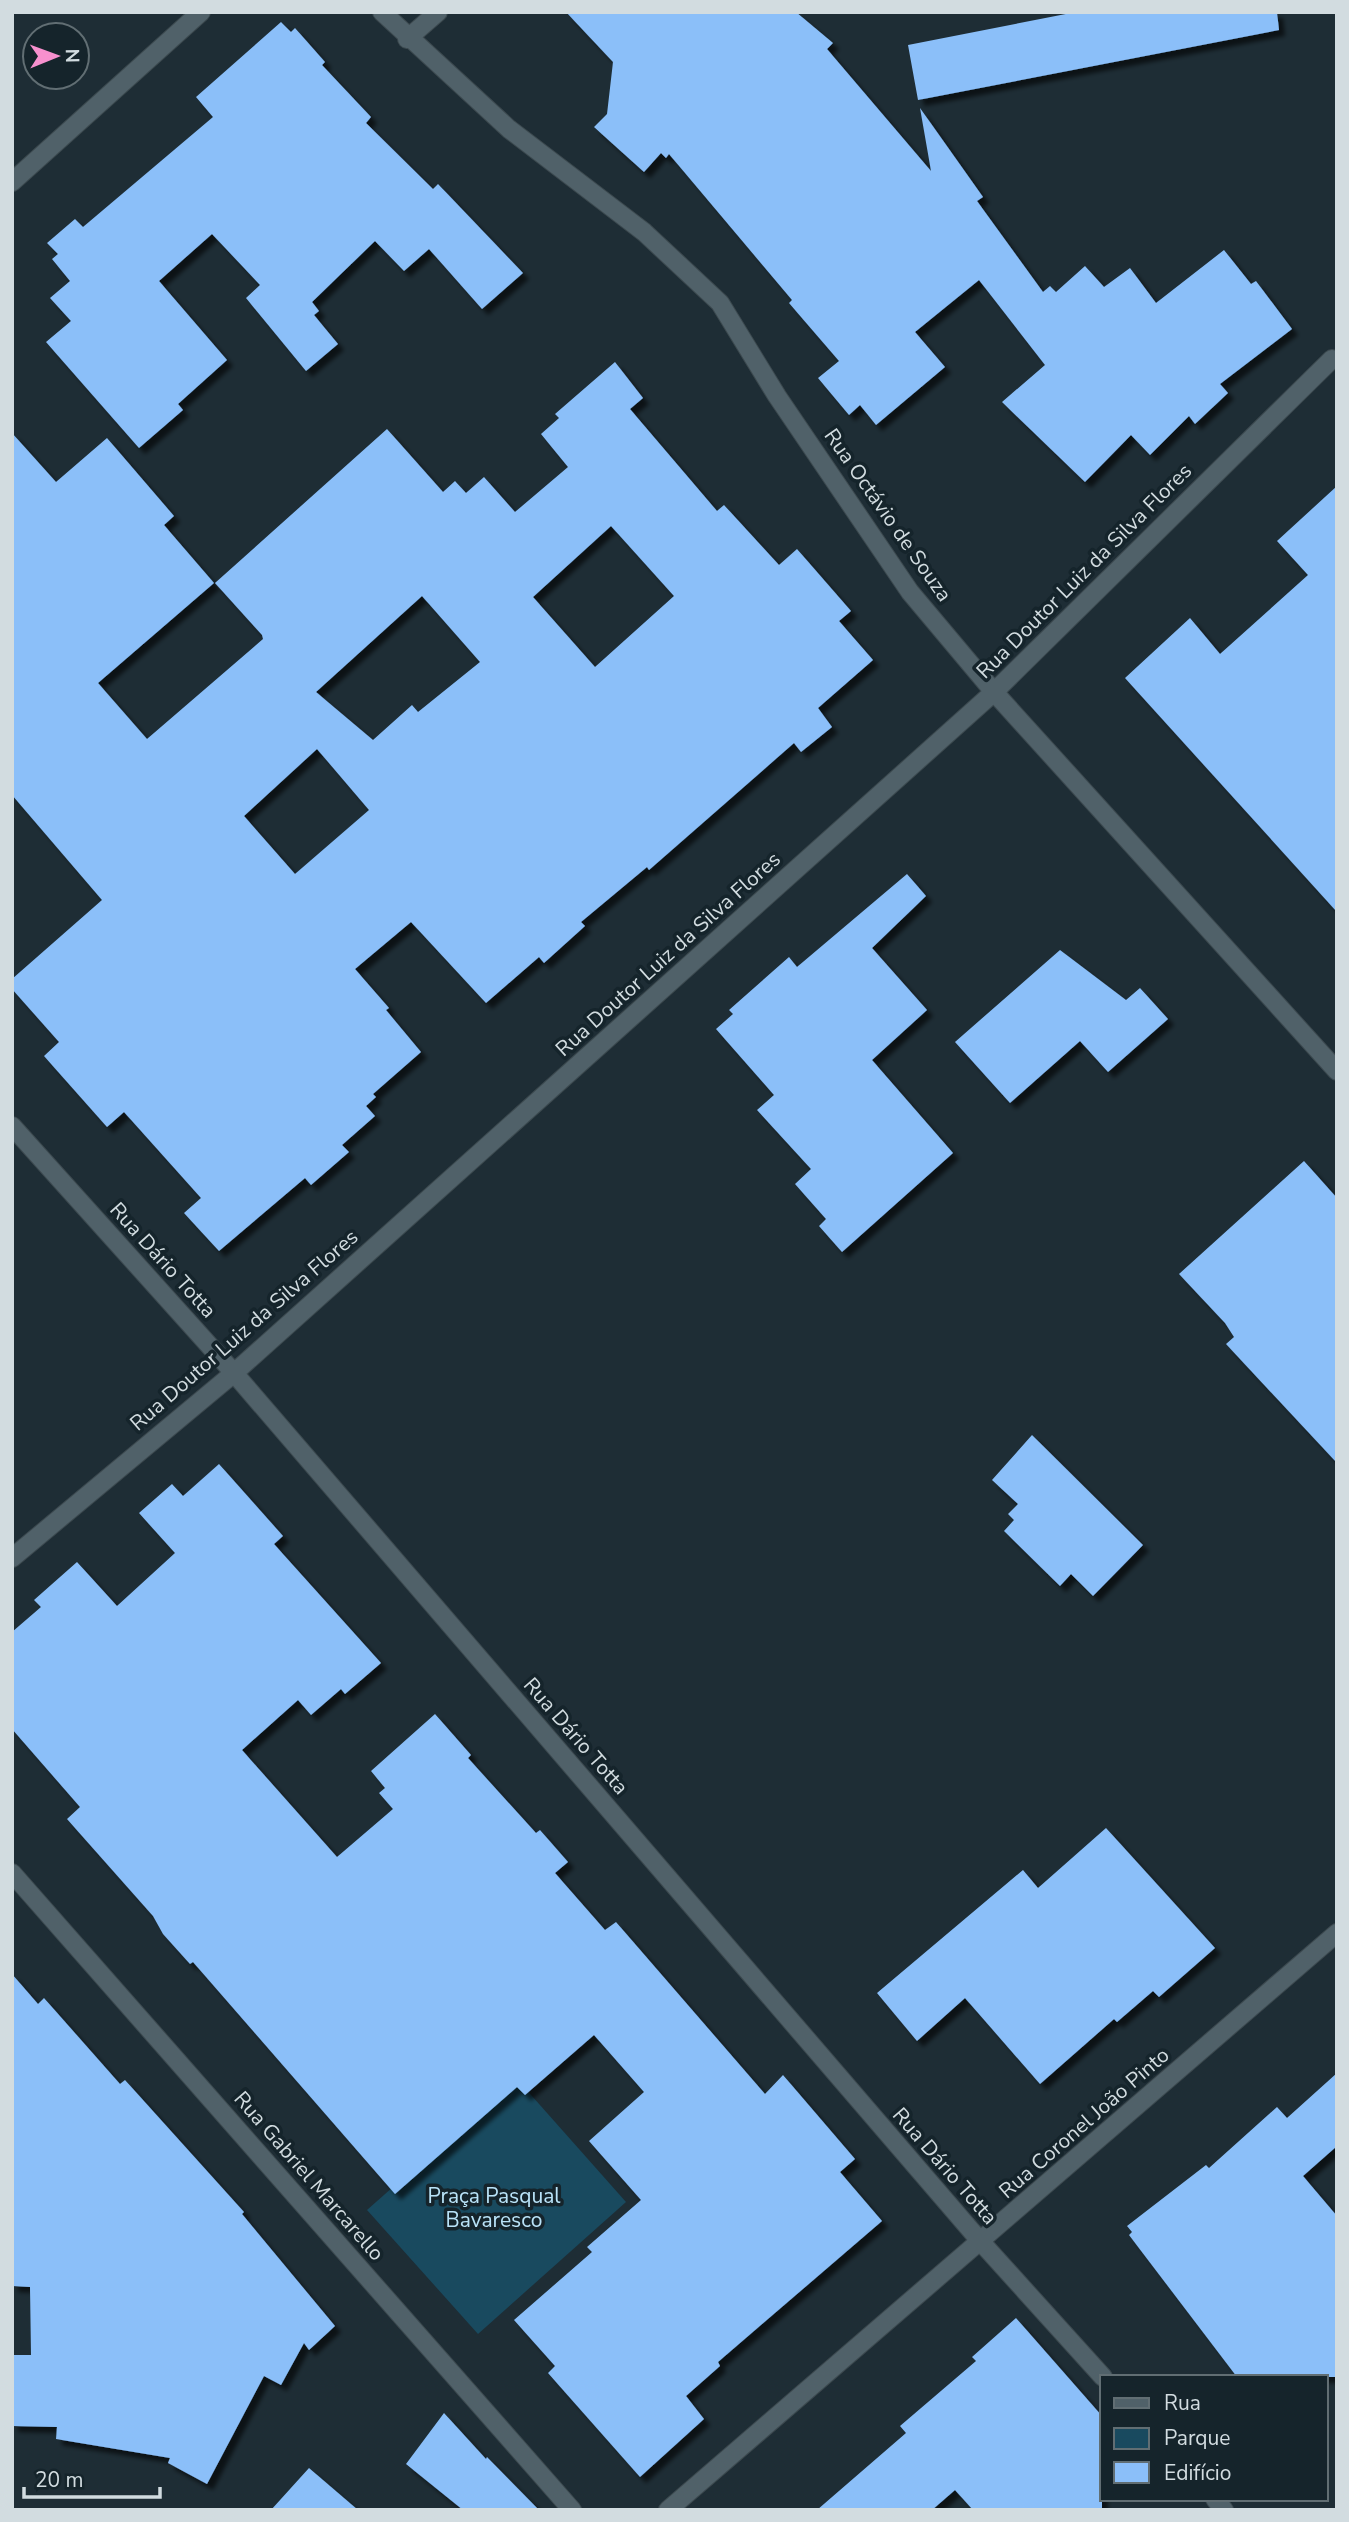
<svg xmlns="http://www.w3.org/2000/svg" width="1349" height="2522" font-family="'Nunito Sans',sans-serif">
	<defs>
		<filter id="shadow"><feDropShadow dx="6" dy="6" stdDeviation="2" flood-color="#0009"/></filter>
	</defs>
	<rect width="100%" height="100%" fill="#1e2d35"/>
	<path fill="#194a5f" d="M516 2078 626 2202 478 2334 367 2210Z"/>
	<path fill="#8bbff9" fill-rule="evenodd" filter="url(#shadow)" d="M566 12H796L833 43 827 49 931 171 920 108 983 197 977 201 1043 292 1050 286 1056 292 1085 266 1104 287 1130 268 1156 303 1224 250 1251 284 1256 281 1292 329 1220 384 1228 393 1195 424 1189 416 1150 455 1131 435 1085 482 1002 402 1045 365 979 280 915 332 945 367 876 425 860 405 849 415 818 378 839 361 789 303 792 300 669 154 666 158 661 153 644 172 594 127 607 114 613 62Z
		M1076 12H1277L1279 30 918 100 908 45Z
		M281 22 291 32 295 28 325 62 322 65 371 117 366 123 433 189 438 184 523 273 482 309 429 249 404 271 375 241 312 302 319 311 314 315 338 344 306 371 246 298 260 285 212 234 159 281 227 360 178 404 183 410 139 448 46 342 71 321 50 298 70 281 52 259 58 254 47 243 75 219 83 227 213 117 196 97Z
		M615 362 643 398 630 409 717 511 724 505 779 565 797 549 851 611 839 621 873 660 818 708 832 727 801 752 794 743 649 870 647 867 581 922 585 926 544 963 539 957 486 1003 411 922 355 969 389 1008 386 1010 421 1052 373 1094 376 1097 366 1106 375 1116 342 1145 349 1152 311 1185 305 1178 219 1251 184 1213 201 1198 124 1112 107 1127 44 1056 59 1042 12 989V979L102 900 12 795V433L56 482 107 438 174 516 164 525 214 583 98 683 147 739 263 639 262 635 215 583 387 429 443 492 455 481 466 493 484 477 515 512 568 467 541 434 559 418 555 414ZM611 526 674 596 595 667 533 597ZM422 596 480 662 418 712 412 705 373 740 316 692ZM317 749 369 810 295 874 244 816Z
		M1337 486V912L1125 678 1190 618 1220 654 1308 575 1277 541Z
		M907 874 926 896 872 948 927 1010 872 1060 953 1153 842 1252 819 1226 826 1219 795 1184 811 1169 757 1110 774 1095 716 1029 733 1014 729 1010 789 957 797 967Z
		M1060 950 1126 1000 1140 988 1168 1019 1108 1072 1080 1041 1010 1103 955 1042Z
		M1304 1161 1337 1198V1463L1226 1344 1234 1337 1225 1323 1179 1274Z
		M1032 1435 1143 1545 1093 1596 1071 1574 1060 1586 1004 1531 1014 1520 1008 1514 1018 1504 992 1480Z
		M219 1464 283 1536 274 1544 381 1663 345 1694 341 1689 311 1715 298 1700 242 1750 337 1857 393 1809 379 1793 385 1788 371 1771 435 1714 471 1755 468 1758 536 1833 540 1830 568 1862 555 1873 605 1930 616 1922 765 2094 783 2075 855 2159 840 2172 882 2221 718 2362 720 2366 686 2396 704 2419 640 2477 548 2373 555 2366 514 2320 592 2252 587 2247 641 2200 589 2141 644 2092 594 2035 525 2095 517 2087 395 2194 193 1962 190 1964 163 1934 153 1916 67 1819 80 1807 12 1729V1632L41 1607 34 1600 77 1562 117 1606 175 1553 139 1513 172 1484 183 1496Z
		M1106 1828 1215 1948 1159 1997 1153 1991 1117 2022 1114 2019 1040 2084 965 1998 917 2041 877 1993 1023 1870 1038 1888Z
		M12 1974 38 2004 44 1998 120 2084 125 2080 244 2212 242 2214 335 2326 309 2350 304 2343 281 2385 264 2376 207 2484 168 2463 170 2458 56 2439 57 2427 12 2426V2355H31L30 2287 12 2286Z
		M1337 2073V2146L1303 2176 1337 2216V2377H1237L1129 2235 1132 2232 1127 2226 1206 2165 1209 2168 1277 2107 1287 2118Z
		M1016 2318 1102 2416V2510H973L955 2490 932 2510H817L906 2433 900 2426 976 2361 972 2357Z
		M444 2413 486 2459 487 2457 539 2510H463L406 2464Z
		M309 2468 358 2510H271Z"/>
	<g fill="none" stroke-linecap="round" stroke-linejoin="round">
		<defs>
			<path id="minor" d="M382 12 509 129 644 232 720 303 777 396 910 592 994 692 1337 1071
				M407 39 438 12
				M12 182 201 12
				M12 1126 234 1373 981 2242 1103 2377
				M12 1558 234 1373 994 692 1332 359
				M12 1873 572 2510
				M1215 2499 1224 2510
				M668 2510 1337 1933"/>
		</defs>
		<use href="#minor" stroke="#3c494f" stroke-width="20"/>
		<use href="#minor" stroke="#506169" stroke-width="18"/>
	</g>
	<g text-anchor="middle" stroke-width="7" stroke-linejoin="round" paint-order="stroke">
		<g font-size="21" fill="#d2dce0" stroke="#15242b">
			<text transform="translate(888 515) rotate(55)" y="7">Rua Octávio de Souza</text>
			<text transform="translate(1084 571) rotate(-45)" y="7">Rua Doutor Luiz da Silva Flores</text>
			<text transform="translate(668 954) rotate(-42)" y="7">Rua Doutor Luiz da Silva Flores</text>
			<text transform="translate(163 1260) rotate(48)" y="7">Rua Dário Totta</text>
			<text transform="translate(244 1330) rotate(-41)" y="7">Rua Doutor Luiz da Silva Flores</text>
			<text transform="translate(576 1736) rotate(49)" y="7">Rua Dário Totta</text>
			<text transform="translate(1084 2123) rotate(-41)" y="7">Rua Coronel João Pinto</text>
			<text transform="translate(945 2166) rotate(49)" y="7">Rua Dário Totta</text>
			<text transform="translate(309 2176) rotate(49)" y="7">Rua Gabriel Marcarello</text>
		</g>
		<g font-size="21" fill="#b9e3f8" stroke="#15242b">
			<text x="494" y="2203">Praça Pasqual<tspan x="494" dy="24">Bavaresco</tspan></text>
		</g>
	</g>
	<rect width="1349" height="2522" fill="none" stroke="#d2dce0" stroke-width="28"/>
	<rect x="1100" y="2375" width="228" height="126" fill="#15242b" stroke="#616e73" stroke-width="2"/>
	<rect x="1114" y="2398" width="35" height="10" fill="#506169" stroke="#616e73" stroke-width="2"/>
	<text x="1164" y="2410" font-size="21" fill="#d2dce0">Rua</text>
	<rect x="1114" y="2428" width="35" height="21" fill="#194a5f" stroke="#616e73" stroke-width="2"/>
	<text x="1164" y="2445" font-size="21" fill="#d2dce0">Parque</text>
	<rect x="1114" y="2462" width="35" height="21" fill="#8bbff9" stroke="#616e73" stroke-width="2"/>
	<text x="1164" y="2480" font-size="21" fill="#d2dce0">Edifício</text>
	<g transform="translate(56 56) rotate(89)"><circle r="33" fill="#15242b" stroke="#616e73" stroke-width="2"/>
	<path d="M0-5L12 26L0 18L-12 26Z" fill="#f790ce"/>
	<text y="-10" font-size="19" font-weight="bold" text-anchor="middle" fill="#d2dce0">N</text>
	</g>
	<path d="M24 2487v10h136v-10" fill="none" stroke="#d2dce0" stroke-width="3.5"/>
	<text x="35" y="2487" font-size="21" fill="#d2dce0" stroke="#15242b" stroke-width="5" paint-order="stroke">20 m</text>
</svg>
